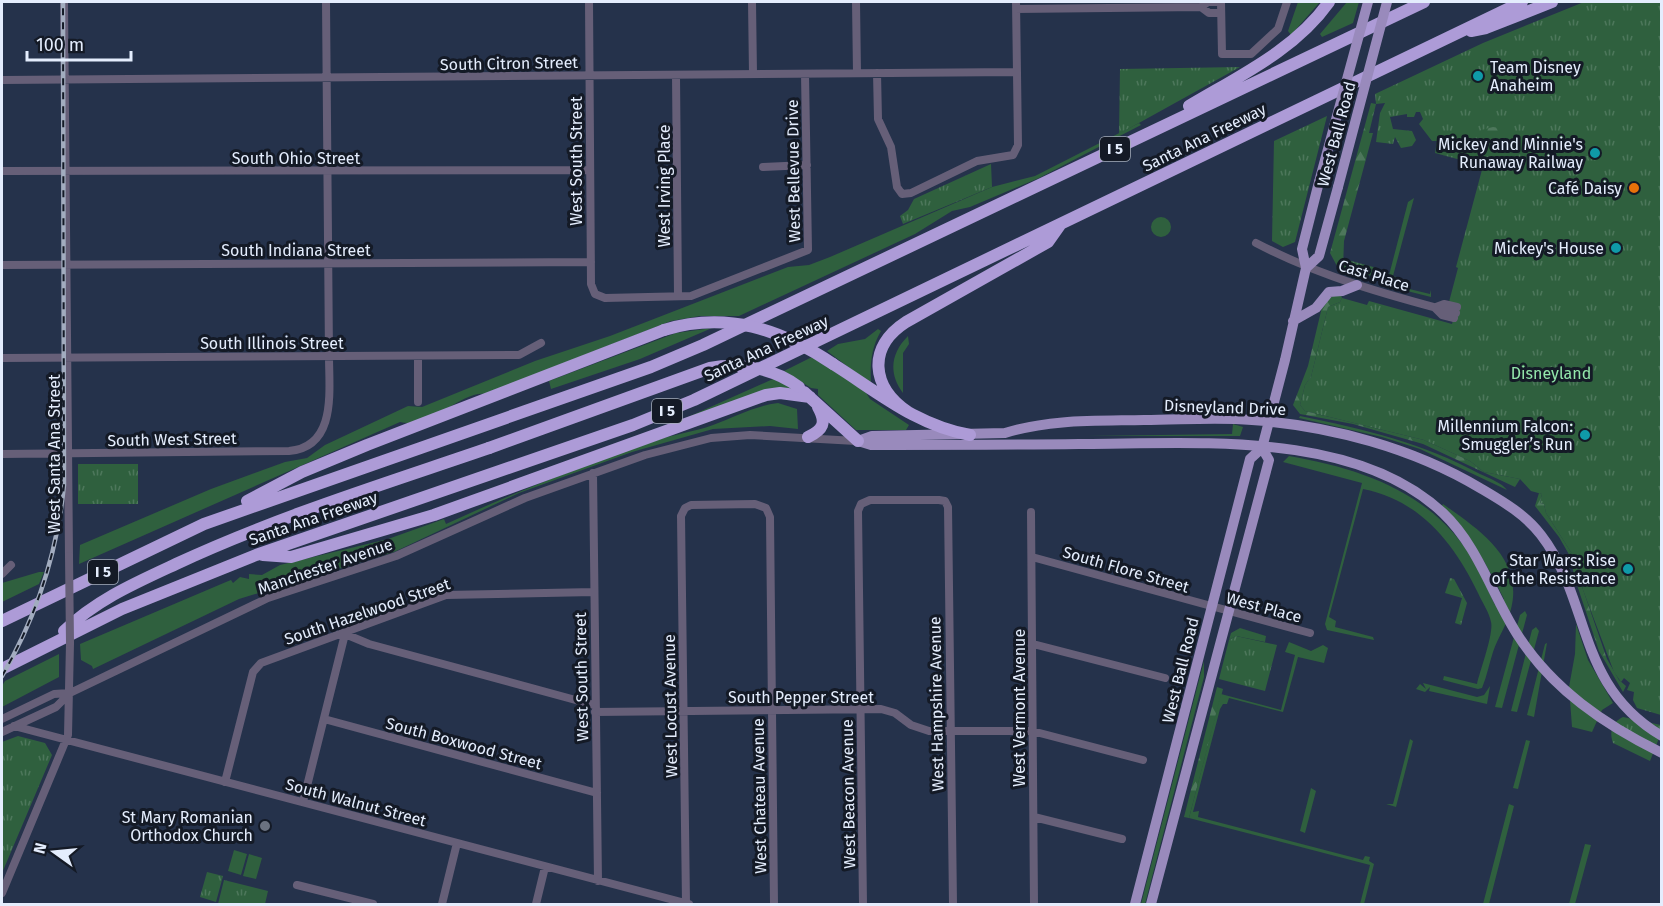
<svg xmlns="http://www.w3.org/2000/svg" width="1663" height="906" font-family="'Fira Sans',sans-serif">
	<defs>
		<pattern id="grass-tufts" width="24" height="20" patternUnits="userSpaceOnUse" patternTransform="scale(1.5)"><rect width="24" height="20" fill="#2f603e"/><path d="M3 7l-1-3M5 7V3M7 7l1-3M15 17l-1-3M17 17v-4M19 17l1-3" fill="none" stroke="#4d775b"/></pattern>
		<pattern id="forest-firs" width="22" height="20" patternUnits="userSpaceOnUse" patternTransform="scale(1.5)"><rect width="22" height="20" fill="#2f603e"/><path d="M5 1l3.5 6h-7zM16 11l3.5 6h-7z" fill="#4d775b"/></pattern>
	</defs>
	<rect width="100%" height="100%" fill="#25324b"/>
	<path fill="url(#grass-tufts)" d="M1584 2H1661V715L1637 708 1633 700 1634 692 1627 690 1630 683 1624 678 1621 682 1614 672 1583 590 1576 560 1546 513 1544 504 1540 503 1542 494 1531 491 1520 479 1484 472 1470 461 1424 440 1305 411 1300 405 1305 385 1311 377 1328 307 1340 302 1342 298 1367 305 1369 301 1452 324 1457 307 1449 302 1458 268 1456 267 1483 166 1435 153 1437 141H1432L1419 124 1423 119 1420 112H1416L1414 117H1407V114L1390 117 1393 129 1412 131 1416 140 1412 146 1401 148 1395 137 1393 144 1376 142 1380 113 1385 103 1376 104 1375 94 1483 43Z
		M1240 67 1119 134 1120 69Z
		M1327 116 1295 242 1283 247 1272 241 1274 141Z
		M991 164 992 187 903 224 900 216 908 210 914 199Z
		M1344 259 1377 268 1375 277 1343 268Z
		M78 464H138V504H78Z
		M1450 578 1454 579 1467 603 1461 625 1455 623 1462 598 1445 593Z
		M1236 636 1277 645 1265 691 1219 679 1229 640Z
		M1623 717 1661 725V733L1650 761 1613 743C1609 732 1612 722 1623 717Z
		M18 736 45 743 52 755 2 873V742Z
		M207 872 223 876 216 902 200 897Z
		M224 880 268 891 265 904H218Z"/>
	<path fill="url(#forest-firs)" d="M1371 103 1376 104 1369 133H1373L1344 241 1343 268 1337 266 1330 253Z
		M1493 127 1505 129 1502 133 1493 131 1485 136 1486 157 1437 147V140C1455 141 1471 150 1481 130Z
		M1335 295H1341L1342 298 1340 302 1328 307 1311 377 1305 385 1300 405 1305 411 1424 440 1470 461 1484 472 1520 479 1515 487 1423 444 1353 424 1300 414 1293 405 1308 366 1322 307 1326 300Z
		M1539 493 1542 494 1540 503 1544 504 1546 513 1576 560 1579 578 1607 659 1619 680 1626 686 1623 692 1599 651 1574 576 1571 558 1559 537 1535 506Z
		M1217 687 1223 689 1189 818 1184 817Z"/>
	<path fill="#2f603e" d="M1298 2 1319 3 1291 35 1288 31Z
		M1347 2H1359L1353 23 1322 37 1320 34Z
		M1139 123 1141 125 1039 178 970 207 952 211 915 234 739 316H700L671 321 485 394C463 390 429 430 400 422L79 564 80 545 211 489 285 462 307 458 325 445 408 406 422 407 535 361 610 336 788 267 809 265 830 257 992 187 1035 176Z
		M1414 198 1393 276 1399 278 1397 286 1430 294 1431 290V297L1391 287 1387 283 1408 202Z
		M1151 227a10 10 0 1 1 20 0a10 10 0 1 1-20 0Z
		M712 328 640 359 551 389 549 381 676 333Z
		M878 329 881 331C871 348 870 364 871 384L827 351 838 344 865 339Z
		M908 336 909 344 903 353V393C888 373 891 353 908 336Z
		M812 357 865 391 870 399 909 425 906 430H856L818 395V389L811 388 784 371Z
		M773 379 795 389 763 391 679 421Z
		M778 403 797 409 798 429 770 426 713 429 632 452 519 493 394 552 239 599 93 669 92 666 81 660 80 644 226 582 231 580 233 583 240 577 249 579V574L262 575 280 565 388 539 444 519 446 524C515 492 584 465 655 441 674 434 694 432 713 425 735 417 754 406 778 403Z
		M1300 416C1364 429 1423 443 1480 474 1489 478 1502 483 1507 490L1420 449 1382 437 1299 418Z
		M1233 424 1243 427 1240 436H1086L1232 434Z
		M1289 456C1364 469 1435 494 1475 563 1483 576 1488 591 1495 605L1504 599 1502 595 1484 561 1441 507 1443 504C1478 529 1524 558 1511 609 1507 625 1498 637 1493 652 1489 664 1487 676 1482 688L1478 689 1443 680 1444 676 1477 684C1480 671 1494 633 1491 622 1489 612 1482 602 1478 593 1454 543 1420 500 1363 489L1329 617 1336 621 1335 627 1373 637 1374 640 1327 630 1325 624 1362 483 1283 462Z
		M39 572H44L39 584 2 602V583Z
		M1525 611 1527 615 1502 708 1495 707 1520 615Z
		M1576 624 1588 660 1613 703 1602 710 1592 732 1572 727 1569 687 1575 654Z
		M1536 627 1539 631 1517 712 1511 711 1532 630Z
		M1240 628 1266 636 1265 642 1236 636 1229 640 1231 633Z
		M1289 642 1311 651 1323 645 1328 648 1324 663 1298 657 1283 712 1229 698 1227 704H1223L1220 709 1193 812 1199 811 1198 817 1363 860 1365 856 1370 857 1369 861 1374 864 1364 904H1360L1370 865 1189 818 1221 694 1281 710 1295 655 1285 652Z
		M1547 643 1534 717 1527 715 1545 644Z
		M59 654V677L2 707V686L5 681Z
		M1204 661V677L1145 904H1141Z
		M1423 683 1477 697 1484 695 1490 686 1487 704 1429 691 1430 687 1425 692 1416 689 1420 684 1426 689Z
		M1410 739 1413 741 1396 807 1386 804H1393Z
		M1526 740 1530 741 1518 789 1513 788Z
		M1311 788 1316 791 1305 833 1300 831Z
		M1509 804 1514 806 1489 904H1483Z
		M1585 844 1591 845 1575 904H1569Z
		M234 850 247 854 241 875 228 871Z
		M249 854 262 858 256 879 243 876Z"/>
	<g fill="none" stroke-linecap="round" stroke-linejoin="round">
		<path stroke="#665f78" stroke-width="8" d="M64 2 69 556
			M589 2 591 284 595 294 605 298 691 296 808 250 805 74
			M752 2 753 74
			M856 2 857 73
			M1201 7 1208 2H1221L1222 54H1251L1278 29 1287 2
			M1016 9 1201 7 1209 13H1221
			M877 73 878 119 891 147 897 187 902 194 911 193 977 161 1013 155 1018 145 1016 2
			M676 75 678 296
			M2 80 1017 72
			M763 167 807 165
			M2 171 590 170
			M1256 243C1319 276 1387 295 1456 313
			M2 265 591 262
			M1436 307 1444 304 1457 307
			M1435 308 1442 315 1454 318
			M2 358 519 355 541 343
			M418 402V356
			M2 454 289 451C337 447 329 391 329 356L326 2
			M593 473 598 881
			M1031 512 1034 904
			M1032 557 1310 633
			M2 574 11 565
			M1033 644 1165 678
			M595 712 881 709 895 713 911 725 929 731H1032L1143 760
			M2 719 54 694 70 693
			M324 719 597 793
			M14 726 689 904
			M2 732 56 707 70 693 268 598 396 556 525 498 645 455 711 438 750 435 856 441
			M225 782 253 672 261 663 446 595 594 592
			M303 802 345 634 369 644 594 705
			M1034 817 1122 839
			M297 885 373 904
			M2 893 68 735 70 643
			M686 903 681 516 685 508 691 505 755 504 766 508 770 517 774 904
			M442 904 457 843
			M536 904 545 867
			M863 904 858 511 861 504 870 500H939L945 501 948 507 953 904"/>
		<path stroke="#998abc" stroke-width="10" d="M1306 268 1319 256 1338 187
			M1293 321 1316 308 1329 292 1342 291 1357 285
			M858 441 872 436 1005 433C1050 419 1096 421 1144 420 1180 420 1216 417 1252 420 1331 426 1413 448 1480 488 1502 501 1525 514 1541 535 1592 601 1575 685 1662 736
			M858 441 871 445C941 445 1010 445 1079 444 1193 444 1354 429 1443 513 1478 546 1492 595 1517 634 1552 689 1605 725 1662 753
			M1135 904 1250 459 1262 448 1285 360 1306 268 1302 249 1319 182
			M1151 904 1269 460 1262 448"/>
		<path stroke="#ad9bd7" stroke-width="12" d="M1471 31 1486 28 1552 2
			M1189 106C1239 76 1295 50 1329 2
			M833 364C879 393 916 425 970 435
			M804 392 858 441
			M908 412C871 387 867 347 906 322L1048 242 1060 225
			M808 437C823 430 827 423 818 407
			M247 501 302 472 367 445 664 330
			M263 555 291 557 434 515 766 395 780 393 810 397
			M2 621 204 524 651 367 703 345 1424 2
			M64 631C96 600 135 583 176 564 277 517 384 484 489 448
			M2 669 122 609 256 555 633 425 694 400 1522 2"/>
		<defs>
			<path id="rail" d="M2 676C36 618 57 553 64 485L63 2"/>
		</defs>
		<use href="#rail" stroke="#a2acbf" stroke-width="4.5"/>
		<use href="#rail" stroke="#141a26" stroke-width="2" stroke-dasharray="7" stroke-linecap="butt"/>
		<path stroke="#665f78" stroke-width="8" d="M69 556 70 643"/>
		<path stroke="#998abc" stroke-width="10" d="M1319 182 1368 2
			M1338 187 1387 2"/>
		<path stroke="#ad9bd7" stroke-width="12" d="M664 330C726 311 781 329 833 364
			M489 448 710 368C740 362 773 368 799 387"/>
	</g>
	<g fill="#0f9aa8" stroke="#141a26" stroke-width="2">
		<circle cx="1478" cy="76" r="6"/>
		<circle cx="1595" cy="153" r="6"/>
		<circle cx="1616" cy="248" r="6"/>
		<circle cx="1585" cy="435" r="6"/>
		<circle cx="1628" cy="569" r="6"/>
	</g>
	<circle fill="#e8710a" stroke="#141a26" stroke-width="2" cx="1634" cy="188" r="6"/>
	<circle fill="#6b7280" stroke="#141a26" stroke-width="2" cx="265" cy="826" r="6"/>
	<g text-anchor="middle" stroke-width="6" stroke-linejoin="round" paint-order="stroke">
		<g fill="#141a26" stroke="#a6aebc" stroke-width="1.5">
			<rect x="1100" y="137" width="30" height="24" rx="4.5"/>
			<rect x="652" y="399" width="30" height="24" rx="4.5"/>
			<rect x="88" y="560" width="30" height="24" rx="4.5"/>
		</g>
		<g font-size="15" font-weight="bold" fill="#e4edfd">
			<text x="1115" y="154">I 5</text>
			<text x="667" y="416">I 5</text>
			<text x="103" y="577">I 5</text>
		</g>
		<g font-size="16" fill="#e4edfd" stroke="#141a26">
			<text transform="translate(509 63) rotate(-1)" y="6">South Citron Street</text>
			<text transform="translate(1336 134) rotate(-75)" y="6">West Ball Road</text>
			<text transform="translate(1204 137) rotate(-26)" y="6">Santa Ana Freeway</text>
			<text x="296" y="164">South Ohio Street</text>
			<text transform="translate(576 161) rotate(-90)" y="6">West South Street</text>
			<text transform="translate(793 171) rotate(-91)" y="6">West Bellevue Drive</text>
			<text transform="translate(664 186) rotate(-90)" y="6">West Irving Place</text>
			<text x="296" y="256">South Indiana Street</text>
			<text transform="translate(1374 275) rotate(17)" y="6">Cast Place</text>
			<text x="272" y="349">South Illinois Street</text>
			<text transform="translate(766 348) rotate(-25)" y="6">Santa Ana Freeway</text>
			<text transform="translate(1225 407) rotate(2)" y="6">Disneyland Drive</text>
			<text transform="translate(172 439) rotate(-1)" y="6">South West Street</text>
			<text transform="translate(54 454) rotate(-90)" y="6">West Santa Ana Street</text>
			<text transform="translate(313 518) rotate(-19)" y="6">Santa Ana Freeway</text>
			<text transform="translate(325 566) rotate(-19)" y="6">Manchester Avenue</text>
			<text transform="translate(1126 569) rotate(16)" y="6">South Flore Street</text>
			<text transform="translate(1264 607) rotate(15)" y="6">West Place</text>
			<text transform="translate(367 611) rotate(-19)" y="6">South Hazelwood Street</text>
			<text transform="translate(1180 670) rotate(-76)" y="6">West Ball Road</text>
			<text transform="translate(581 677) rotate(-91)" y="6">West South Street</text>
			<text x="801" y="703">South Pepper Street</text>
			<text transform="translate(936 704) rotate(-91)" y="6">West Hampshire Avenue</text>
			<text transform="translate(670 706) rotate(-91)" y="6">West Locust Avenue</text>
			<text transform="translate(1019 708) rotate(-90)" y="6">West Vermont Avenue</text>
			<text transform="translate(464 743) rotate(15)" y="6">South Boxwood Street</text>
			<text transform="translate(848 794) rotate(-91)" y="6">West Beacon Avenue</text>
			<text transform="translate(759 796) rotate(-91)" y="6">West Chateau Avenue</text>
			<text transform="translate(356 802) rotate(15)" y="6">South Walnut Street</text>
		</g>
		<g font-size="16" fill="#e4edfd" stroke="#141a26" text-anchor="end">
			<text x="1490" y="73" text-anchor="start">Team Disney<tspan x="1490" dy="18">Anaheim</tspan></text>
			<text x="1583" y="150">Mickey and Minnie's<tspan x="1583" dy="18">Runaway Railway</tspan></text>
			<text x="1622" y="194">Café Daisy</text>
			<text x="1604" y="254">Mickey's House</text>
			<text x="1573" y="432">Millennium Falcon:<tspan x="1573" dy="18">Smuggler’s Run</tspan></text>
			<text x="1616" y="566">Star Wars: Rise<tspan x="1616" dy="18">of the Resistance</tspan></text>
			<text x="253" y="823">St Mary Romanian<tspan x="253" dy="18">Orthodox Church</tspan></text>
		</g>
		<g font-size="16" fill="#93e7ab" stroke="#141a26">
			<text x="1551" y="379">Disneyland</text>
		</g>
	</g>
	<rect width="1663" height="906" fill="none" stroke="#e4edfd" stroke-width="6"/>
	<g transform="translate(54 852) rotate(285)" stroke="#141a26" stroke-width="4.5" paint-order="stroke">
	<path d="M0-4.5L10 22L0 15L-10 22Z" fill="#e4edfd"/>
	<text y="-9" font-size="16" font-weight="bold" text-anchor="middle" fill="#e4edfd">N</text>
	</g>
	<path d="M27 51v9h104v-9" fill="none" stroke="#e4edfd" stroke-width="3"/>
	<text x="36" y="51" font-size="18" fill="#e4edfd" stroke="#141a26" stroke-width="4.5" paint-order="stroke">100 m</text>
</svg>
